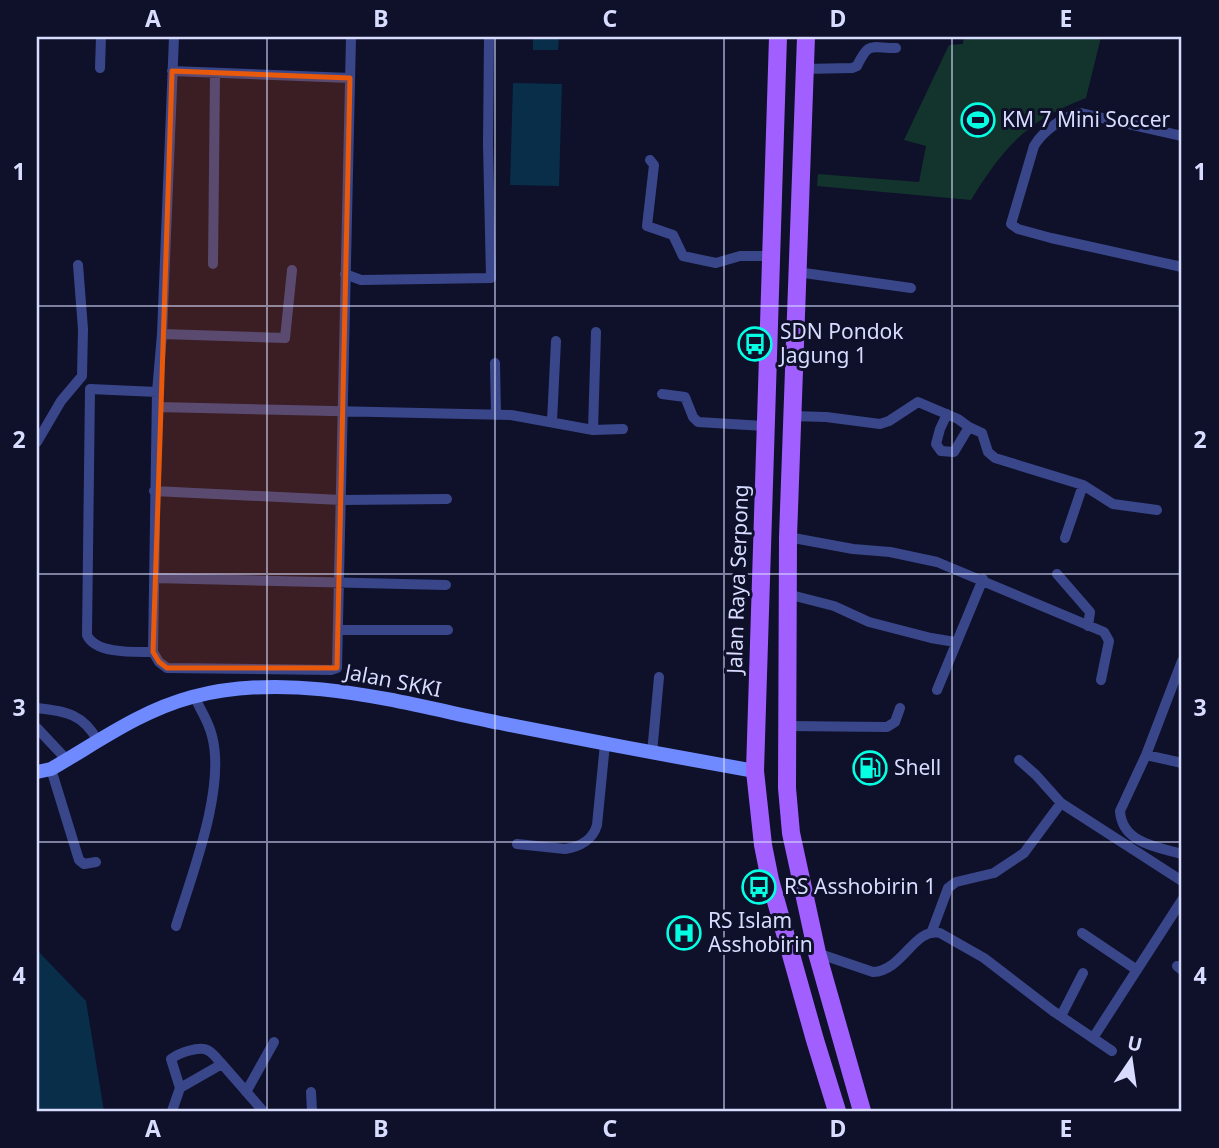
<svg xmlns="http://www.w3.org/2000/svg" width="1219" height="1148" font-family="'Noto Sans',sans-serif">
	<rect width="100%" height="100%" fill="#0f102a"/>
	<path fill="#12342c" d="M964 37H1101L1086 98C1026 121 1004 147 971 200L817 186 818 174 919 182 926 146 904 140 949 45 963 44Z"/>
	<path fill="#092e49" d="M533 37H559L558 50H533Z
		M513 83 562 84 559 186 510 185Z
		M37 950 86 1001 104 1111H37Z"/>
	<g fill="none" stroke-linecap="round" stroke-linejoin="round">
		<path stroke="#39478a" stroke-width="10" d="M100 68 101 37
			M804 69 852 68 857 66C869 41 870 48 896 48
			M172 71 350 78
			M1182 136 1080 113C1062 117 1043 131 1034 146L1011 224 1018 229 1051 238 1182 267
			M650 160 654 165 647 226 673 235 683 256 716 263 740 256H771
			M213 264 215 74
			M797 272 911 288
			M345 274 361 280 491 278 488 144 489 37
			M162 334 285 338 292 270
			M495 363 496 415
			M157 392 90 389 87 635C95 654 135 652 153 652L157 392 162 334 174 37
			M662 394 685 397 693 417 698 422 765 426
			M157 407 511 415 593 430 623 429
			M791 416 826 417 880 424 889 421 918 402 958 419 969 427 954 452 941 451 936 444 940 429 947 414
			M552 421 556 341
			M969 427 982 433 988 452 995 458 1083 485 1113 504 1157 510
			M593 430 596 332
			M37 442 61 401 82 376 83 329 78 265
			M154 491 341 500 447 499
			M788 537 853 549 890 552 937 562 1104 632 1109 641 1101 680
			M1065 538 1083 485
			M1057 574 1090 612 1088 626
			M154 578 446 585
			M787 594 834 606 869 622 931 638 955 642
			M338 630H448
			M153 652 159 662 167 668 331 670 337 668 351 37
			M1182 661 1146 755 1120 811C1122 843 1157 847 1182 854
			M937 690 983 579
			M37 708C66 711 83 714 98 741
			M786 726 887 727 895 722 900 708
			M37 728 67 760
			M652 753 659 677
			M1146 755 1182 763
			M1019 760 1036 775 1061 803 1182 881
			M51 769 79 860 84 864 96 862
			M517 844 565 849C579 847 593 840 597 825L605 744
			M176 926C192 874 226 788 212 736 209 722 200 709 194 696
			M932 931 948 888 956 882 994 873 1024 853 1061 803
			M1082 933 1137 970
			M817 953 873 972C903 971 914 927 940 933L984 958 1053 1011 1112 1051
			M1177 966 1182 970
			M1061 1016 1083 973
			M1093 1038 1182 900
			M180 1088 171 1059C179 1053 200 1045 209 1051 214 1054 218 1060 222 1064
			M246 1092 274 1042
			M311 1092 312 1111
			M172 1111 180 1088 222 1064 263 1111"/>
		<path stroke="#6f8aff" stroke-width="14" d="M37 772 51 769C98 742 140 711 192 697 293 670 401 703 500 723 585 740 670 756 755 771"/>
		<path stroke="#a15fff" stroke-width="18" d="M778 37 755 771 763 845 770 880 815 1040 837 1111
			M806 37 788 537 787 788 791 833 817 953 862 1111"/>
	</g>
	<path fill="#e8590c" fill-opacity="0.2" stroke="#e8590c" stroke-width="5" stroke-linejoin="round" d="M172 71 350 78 337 668H167L159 662 153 652Z"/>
	<path fill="none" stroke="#d8dcff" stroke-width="2" stroke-opacity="0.55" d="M267 37V1111M495 37V1111M724 37V1111M952 37V1111M37 306H1182M37 574H1182M37 842H1182"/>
	<defs>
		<symbol id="stadium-ring" viewBox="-11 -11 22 22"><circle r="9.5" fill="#0f102a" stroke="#04ffe3" stroke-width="1.5"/><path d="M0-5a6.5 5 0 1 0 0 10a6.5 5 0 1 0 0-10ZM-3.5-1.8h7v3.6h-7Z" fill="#04ffe3"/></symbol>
		<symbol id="bus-ring" viewBox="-11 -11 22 22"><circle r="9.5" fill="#0f102a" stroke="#04ffe3" stroke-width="1.5"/><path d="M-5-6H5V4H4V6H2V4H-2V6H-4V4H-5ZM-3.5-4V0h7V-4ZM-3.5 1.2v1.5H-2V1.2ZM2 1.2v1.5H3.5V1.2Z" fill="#04ffe3"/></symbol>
		<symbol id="fuel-ring" viewBox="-11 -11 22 22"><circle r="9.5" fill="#0f102a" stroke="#04ffe3" stroke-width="1.5"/><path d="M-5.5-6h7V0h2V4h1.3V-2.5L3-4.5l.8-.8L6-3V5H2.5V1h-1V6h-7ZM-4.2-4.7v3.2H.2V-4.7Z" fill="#04ffe3"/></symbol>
		<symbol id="hospital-ring" viewBox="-11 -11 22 22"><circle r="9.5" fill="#0f102a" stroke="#04ffe3" stroke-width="1.5"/><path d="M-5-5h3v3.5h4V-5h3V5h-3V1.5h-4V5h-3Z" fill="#04ffe3"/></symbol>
	</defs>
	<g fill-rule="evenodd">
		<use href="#stadium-ring" x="959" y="101" width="38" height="38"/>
		<use href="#bus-ring" x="736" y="325" width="38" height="38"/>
		<use href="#fuel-ring" x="851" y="749" width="38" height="38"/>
		<use href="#bus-ring" x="740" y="868" width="38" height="38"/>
		<use href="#hospital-ring" x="665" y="914" width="38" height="38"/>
	</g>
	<g text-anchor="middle" stroke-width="6" stroke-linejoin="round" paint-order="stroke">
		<g font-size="21" fill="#d8dcff" stroke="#0f102a" text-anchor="start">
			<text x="1002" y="127">KM 7 Mini Soccer</text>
			<text x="780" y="339">SDN Pondok<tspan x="780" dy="24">Jagung 1</tspan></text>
			<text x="894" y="775">Shell</text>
			<text x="784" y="894">RS Asshobirin 1</text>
			<text x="708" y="928">RS Islam<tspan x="708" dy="24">Asshobirin</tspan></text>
		</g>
		<g font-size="21" fill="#d8dcff" stroke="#0f102a">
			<text transform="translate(738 579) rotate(-88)" y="7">Jalan Raya Serpong</text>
			<text transform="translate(393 681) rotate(11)" y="7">Jalan SKKI</text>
		</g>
	</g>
	<rect width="1219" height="1148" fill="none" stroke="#0f102a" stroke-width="77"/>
	<g transform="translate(1131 1060) rotate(13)" stroke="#0f102a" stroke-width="5" paint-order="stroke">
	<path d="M0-5L12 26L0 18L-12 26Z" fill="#d8dcff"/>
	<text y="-10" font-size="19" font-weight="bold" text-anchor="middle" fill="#d8dcff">U</text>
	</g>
	<rect x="38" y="38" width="1142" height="1072" fill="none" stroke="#d8dcff" stroke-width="2.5"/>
	<g font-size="23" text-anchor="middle" font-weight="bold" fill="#d8dcff">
		<text x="153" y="27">A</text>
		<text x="381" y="27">B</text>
		<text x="610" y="27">C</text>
		<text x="838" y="27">D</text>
		<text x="1066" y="27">E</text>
		<text x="19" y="180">1</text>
		<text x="1200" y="180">1</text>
		<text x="19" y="448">2</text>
		<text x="1200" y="448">2</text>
		<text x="19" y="716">3</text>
		<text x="1200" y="716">3</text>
		<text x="19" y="984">4</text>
		<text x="1200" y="984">4</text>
		<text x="153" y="1137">A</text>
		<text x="381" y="1137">B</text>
		<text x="610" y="1137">C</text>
		<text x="838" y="1137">D</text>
		<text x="1066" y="1137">E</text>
	</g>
</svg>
